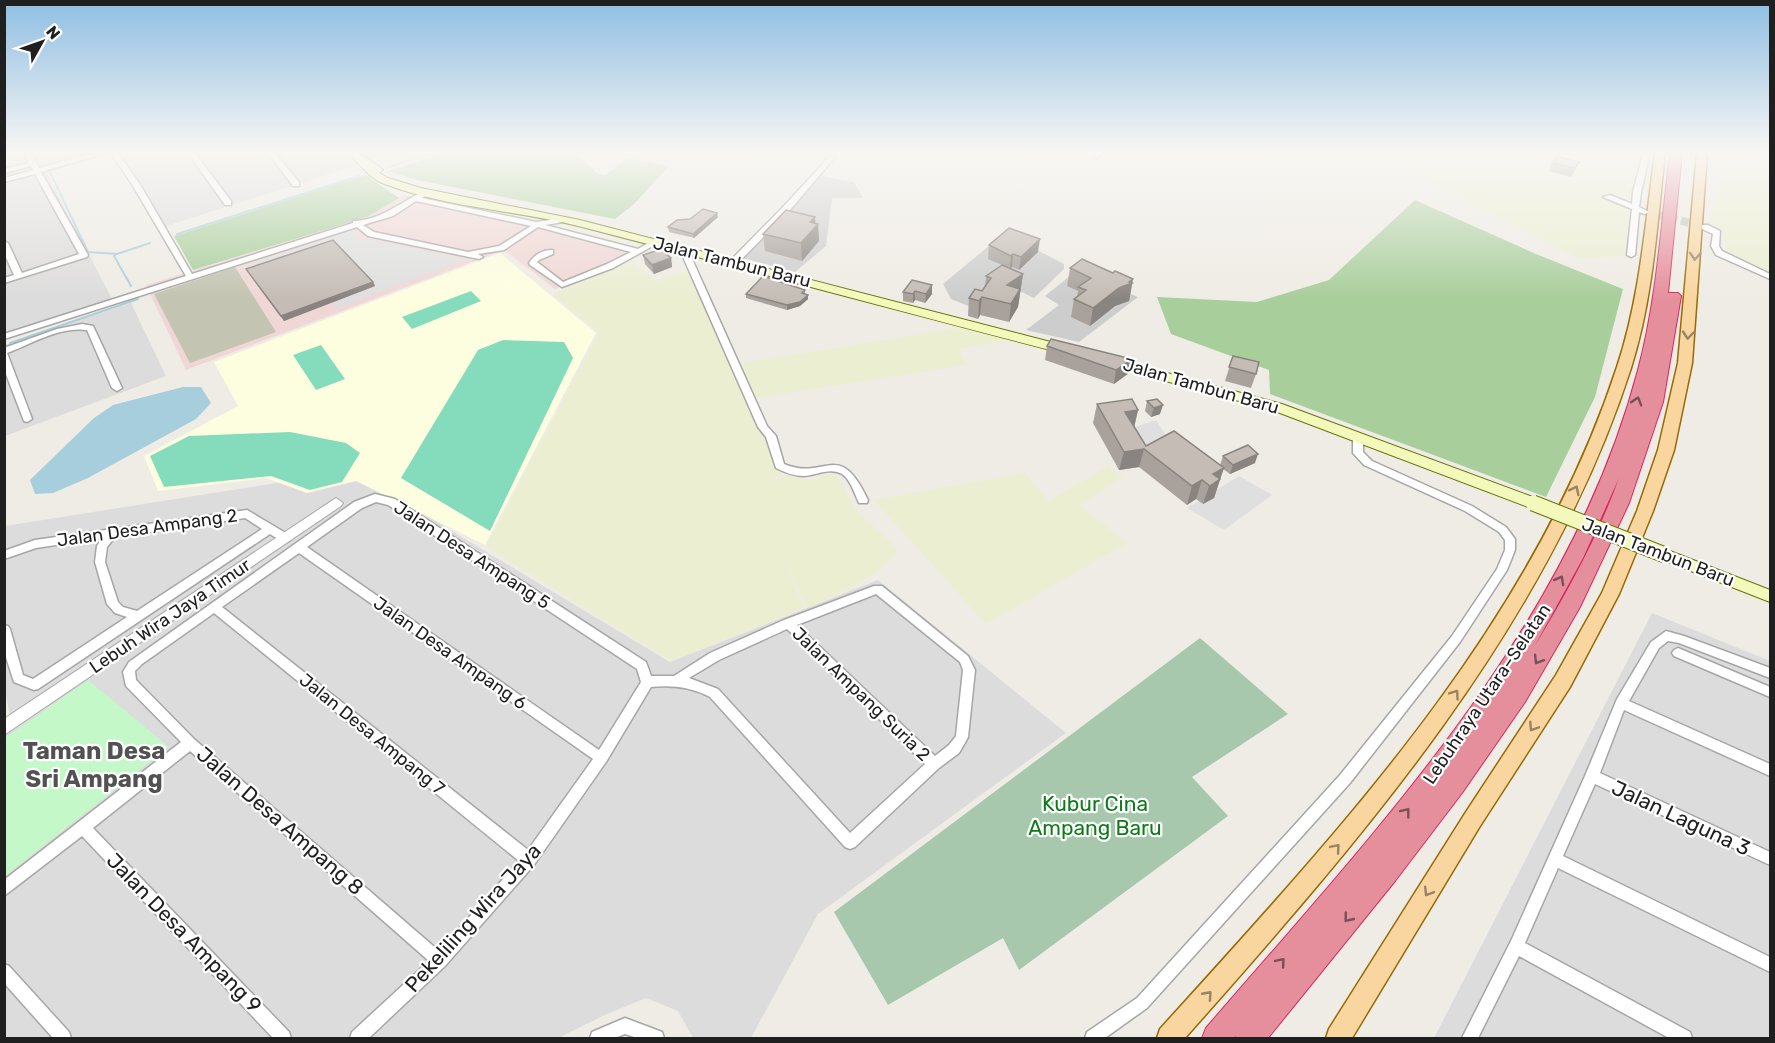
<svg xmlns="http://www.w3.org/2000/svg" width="1775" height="1043" font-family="Rubik,sans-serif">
	<rect width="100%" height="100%" fill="#efece5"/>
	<path fill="#dddcdc" d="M4 153H103L45 170 113 301 4 337Z
		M118 153H395L163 227Z
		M131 303 166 376 5 436V345Z
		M352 471 670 662 878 580 1066 733 818 914 751 1038H693L678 1011 646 998 607 1014 558 1038H5L4 716 11 722 4 685 5 526Z
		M1652 613 1770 661V1038H1434Z"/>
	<path fill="#f0d7d5" d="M404 195 642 251 555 289 504 250 186 370 146 285 367 217Z"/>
	<path fill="#fdfee0" d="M500 253 596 333 485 545 356 481 307 493 266 478 158 491 144 456 238 406 214 362Z"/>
	<path fill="#cdcdcd" d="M821 176 854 182 863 198H832L826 246 795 272 743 258Z
		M1008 235 1064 264V269L1034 298 999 281 971 307 951 299 943 284 996 240Z
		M1076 271 1138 297 1079 342 1026 330 1059 305 1045 296Z"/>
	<path fill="#c3c4b1" d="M235 267 276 332 190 363 154 294Z"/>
	<path fill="#ebeed1" d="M917 153H1009L1001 163 914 158Z
		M1261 153H1641L1624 256 1580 259 1384 160 1271 158Z
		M1723 153H1770V275L1729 256 1724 231 1710 222 1723 176Z
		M632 262 656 281 688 270 783 473 767 484 787 475 808 481 825 474 836 475 856 510 890 542 898 552 877 572 849 589 807 608 783 556 804 608 671 661 486 547 599 333 553 294Z
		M961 328 1007 340 959 349 966 365 755 398 742 363Z
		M1108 466 1123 477 1079 505 1127 543 986 624 874 500 1025 473 1049 501Z"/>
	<path fill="#a8ce9b" d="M445 153H576L598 174 606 175 626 158 669 166 634 204 615 219 417 180 388 171Z
		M366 175 399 198 367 217 193 270 174 236Z
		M1415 200 1536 254 1623 289 1595 397 1546 497 1270 394 1269 370 1171 334 1157 297 1257 302 1329 280Z"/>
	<path fill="#a7c8ad" d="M1200 638 1288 714 1192 777 1228 816 1019 970 1003 938 888 1005 834 912Z"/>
	<path fill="#c4f8c9" d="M88 680 169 747 5 876V738Z"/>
	<path fill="#85dcbd" d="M471 291 481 301 412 329 402 317Z
		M503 340 564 342 573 358 490 531 401 478 478 350Z
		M321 345 345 379 316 390 293 355Z
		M290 432 346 443 360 453 342 482 310 490 271 476 164 487 150 456 189 436Z"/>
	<path fill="#dfdfdf" d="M352 230 357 237 466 259 337 309 332 302 375 286 335 243 249 273 242 267Z
		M1156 420 1170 442 1136 448 1123 431Z
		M1239 476 1272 495 1224 530 1187 508Z"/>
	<path fill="#a7cedc" d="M183 387H201L211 403 196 419 88 478 53 493 35 494 30 480 94 418 113 405Z"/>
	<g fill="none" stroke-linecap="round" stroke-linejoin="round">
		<path stroke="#a7cedc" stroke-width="2" d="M389 167 431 153
			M50 172 88 252 117 254 150 243
			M177 234 359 176
			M116 254 114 256 131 286
			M10 343 138 299"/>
		<path stroke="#c5c3bd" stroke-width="8" stroke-dasharray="8 4" stroke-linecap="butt" d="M1646 212 1703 226"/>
		<defs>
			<path id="minor" d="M24 153H31L39 168 94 153H106L41 172 88 255 87 257 4 283V278L14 275 4 253V241L8 243 22 273 79 254 35 174 4 182V178L33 170 31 166 4 173V169L29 163Z
				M111 153H118L141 186 192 274 353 223V221C381 221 401 201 425 191L429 193 422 198 536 222 563 218V222L545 225 638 249 653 240H656L660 242 613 268 562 287 530 265 529 263C534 255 543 249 553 250V254L539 260 537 262 563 282 607 264 631 252 538 227 504 250 478 254 483 257 479 259 368 236 357 227 4 339V334L186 276 133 186ZM416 201 531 226 499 246 468 252 374 232 363 225 393 216Z
				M188 153H195L231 201V205H225Z
				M268 153H275L299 182V186H293Z
				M1095 153H1102L1097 158 1094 156Z
				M1643 153H1650L1641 192 1639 207 1649 212 1645 214 1639 212 1635 255 1631 257 1627 255 1632 209 1603 197 1610 195 1632 204 1633 192Z
				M830 156 835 157 790 210 736 265H730V261L784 206Z
				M1702 225H1708L1720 231 1719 246 1722 251 1770 274V279L1716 255 1711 246 1713 234 1702 229Z
				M681 248H684L688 250 767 426 776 436 784 464C826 482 838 437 868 500L867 503H859C854 493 851 480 842 474 831 467 816 475 804 476 794 476 786 473 776 468L766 437 758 427 680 250Z
				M82 324 93 326 94 328 122 388 117 391 112 388 87 330C60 326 31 344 7 353L32 419 27 422 24 421 4 369V348L57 329Z
				M1358 433 1363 436V452L1372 461 1472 506 1506 527 1515 539V550L1507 570 1460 642 1350 783 1147 1008 1105 1038H1085L1087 1032 1137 998 1340 775 1452 636 1497 569 1505 550V540L1499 532 1465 511 1364 465 1353 453V436Z
				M375 494 395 499 646 662 651 676H674L710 653 784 620 874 586H882L968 656 975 670 968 737 966 741 959 753 939 768 855 847 850 849 845 847 710 697C691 687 672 685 651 687L606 762 534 865 445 966 369 1038H350L352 1032 429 961 190 751 93 828 289 1032 291 1038H273L82 836 4 896V880L181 742 126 686 123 672 129 662 354 502ZM376 502 388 505 637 669 641 682 599 750 307 547 362 508ZM299 553 593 759 528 850 222 607ZM876 594 960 662 963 670 956 736 949 745 935 756 797 625ZM214 613 519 861 439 951 194 739 136 680 135 671 142 664ZM787 629 925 764 850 833 718 689 689 678 719 660Z
				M247 510 289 535 290 538 289 541H281L270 534 38 689 34 690 14 682 4 651V625L8 626 10 629 23 675 33 679 127 617 115 613 107 604 95 562 97 546 102 538 36 548 4 559V551L35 540ZM245 518 262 529 137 611 123 607 118 602 105 562 107 547 115 537Z
				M1666 631 1684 636 1770 668V678L1679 643 1668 641 1659 648 1629 701 1770 764V776L1624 710 1600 773 1770 852V865L1595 784 1563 856 1770 957V972L1558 868 1525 943 1690 1032 1692 1038H1669L1519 956 1478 1038H1462L1511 941 1585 776 1617 699 1651 642Z
				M1678 648 1770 687V697L1674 656 1672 653 1674 650Z
				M4 964 9 966 69 1032 71 1038H53L4 983Z
				M625 1018 662 1032 664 1038H637L625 1034 615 1038H590L592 1032Z"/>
			<path id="tertiary" d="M336 498 343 503 341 506 4 735V719Z"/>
			<path id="secondary" d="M349 153H360C367 160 376 163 383 170L379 173 388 178 421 188 580 220 1070 347 1072 350 1066 354C904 313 744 268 582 227 517 210 446 208 382 183 372 179 357 163 349 153Z
				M1112 358 1282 404 1538 499 1540 503 1538 507H1528L1272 410 1107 365 1106 362Z
				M1665 549 1770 590V602L1660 559 1657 555 1660 551Z"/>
			<path id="primary" d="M1655 153H1665C1657 225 1653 299 1631 368 1547 628 1363 837 1185 1038H1157L1160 1029C1340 830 1532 627 1617 367 1640 298 1645 225 1655 153Z
				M1697 153H1707L1692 363 1674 450 1653 511 1619 594 1570 687 1480 826 1352 1038H1326L1329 1029 1466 812 1556 675 1602 593 1637 511 1658 450 1678 363Z"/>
			<path id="motorway" d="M1670 153H1682L1668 293H1678L1681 296 1663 402 1629 503 1580 607 1525 702 1462 793 1395 881 1268 1038H1236V1036L1234 1038H1202L1206 1028C1376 831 1570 628 1638 370 1657 299 1661 225 1670 153ZM1619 478C1598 537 1567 593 1534 647L1583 558Z"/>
		</defs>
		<use href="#minor" stroke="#a6a6a6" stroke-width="3"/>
		<use href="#tertiary" stroke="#a6a6a6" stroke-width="2"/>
		<use href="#secondary" stroke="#657408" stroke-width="2"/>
		<use href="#primary" stroke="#966a04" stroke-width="3"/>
		<use href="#motorway" stroke="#d62960" stroke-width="2"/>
		<use href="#minor" fill="#fff" fill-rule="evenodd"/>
		<use href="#tertiary" fill="#fff" fill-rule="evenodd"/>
		<use href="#secondary" fill="#f3f8bb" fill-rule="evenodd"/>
		<use href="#primary" fill="#f9d6a0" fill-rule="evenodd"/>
		<use href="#motorway" fill="#e58f9d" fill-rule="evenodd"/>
		<defs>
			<path id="secondary-bridge" d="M1533 503 1665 555"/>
		</defs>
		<use href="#secondary-bridge" stroke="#657408" stroke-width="17" stroke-linecap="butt"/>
		<use href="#secondary-bridge" stroke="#f3f8bb" stroke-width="15"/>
	</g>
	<path fill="#a9a29c" d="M1556 156 1579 162 1571 177 1549 171 1551 164Z
		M718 217 694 238 669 232 668 227Z
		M816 223 818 224 819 241 802 261 765 251 763 234Z
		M989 245 1038 252 1019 270 1012 267 1011 268 1023 274 1018 307 1009 322 980 315 978 319 968 316 969 298 982 291 985 286 986 276 1002 265 988 259Z
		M643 255 671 258 672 267 654 274 645 264Z
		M1070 268 1113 273 1133 279 1129 301 1115 306 1090 326 1071 317 1074 299 1077 297 1078 291 1067 286Z
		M246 269 373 282 375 286 284 321Z
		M932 285V294L925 303 915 300 913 303 903 301V292Z
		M805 290V294L808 295V299L800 306 787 310 746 298V294Z
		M1047 346 1129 373 1114 384 1045 360Z
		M1233 356 1256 374 1251 388 1225 381Z
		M1147 401 1160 414 1151 417 1145 411Z
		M1097 404 1138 410 1134 427 1146 446 1220 465 1223 456 1255 463 1230 474 1223 469 1214 498 1203 504 1196 499 1187 505 1139 467 1119 470 1093 423Z"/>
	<path fill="#89847f" d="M717 213 718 217 694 238 693 234Z
		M815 217 816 227 818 224 819 241 802 261 801 243 810 222Z
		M1040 239 1038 252 1019 270 1021 257Z
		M1013 254 1012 267 1010 269 1011 256Z
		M671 258 672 267 654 274 652 265Z
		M1023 274 1018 307 1009 322 1011 304 1016 295 1006 303 1007 285Z
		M1133 279 1129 301 1115 306 1090 326 1093 308 1119 288Z
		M373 282 375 286 284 321 281 316Z
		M932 285V294L925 303 926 294Z
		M915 291V300L913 303V294Z
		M808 295V299L800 306 787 310V305Z
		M982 297 980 315 978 319 979 301Z
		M1132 359 1129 373 1114 384 1116 370Z
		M1163 405 1160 414 1151 417 1154 408Z
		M1138 410 1134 428 1125 412Z
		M1144 449 1139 467 1119 470 1124 452Z
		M1258 454 1255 463 1230 474 1233 465Z
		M1224 468 1214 498 1203 504 1213 474Z
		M1202 480 1196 499 1187 505 1192 486Z"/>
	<path fill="#c4bcb5" stroke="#89847f" stroke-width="1.5" d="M1556 156 1579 162 1575 168 1554 163Z
		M703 209 717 213 693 234 668 227 677 220 690 219Z
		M786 210 815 217 810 222 818 224 801 243 763 234Z
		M1009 228 1040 239 1021 257 1013 254 1011 256 989 245Z
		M333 240 373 282 281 316 246 269Z
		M661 249 671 258 652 265 643 255Z
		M1082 259 1113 273 1115 271 1133 279 1129 282 1132 283 1119 288 1093 308 1074 299 1086 290 1078 287 1091 278 1070 268Z
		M1002 265 1023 274 1007 285 1020 289 1011 304 982 297 979 301 969 298 975 289 982 291 991 278 986 276Z
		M763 276 805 290 802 293 808 295 800 302 787 305 746 294Z
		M912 280 932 285 926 294 915 291 913 294 903 292Z
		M1051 339 1132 359 1116 370 1047 346Z
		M1233 356 1259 362 1256 374 1229 367Z
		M1132 399 1138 410 1125 412 1146 446 1174 431 1224 468 1213 474 1220 479 1210 486 1202 480 1192 486 1144 449 1124 452 1097 404Z
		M1157 399 1163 405 1154 408 1147 401Z
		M1248 445 1258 454 1233 465 1223 456Z"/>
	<defs><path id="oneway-chevron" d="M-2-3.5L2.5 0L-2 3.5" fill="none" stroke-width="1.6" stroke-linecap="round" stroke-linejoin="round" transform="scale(1.5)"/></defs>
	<g stroke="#978466">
		<use href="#oneway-chevron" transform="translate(1695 256) rotate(94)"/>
		<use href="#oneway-chevron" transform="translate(1688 335) rotate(95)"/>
		<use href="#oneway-chevron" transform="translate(1575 490) rotate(-63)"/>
		<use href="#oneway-chevron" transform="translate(1455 694) rotate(-55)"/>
		<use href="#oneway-chevron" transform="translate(1533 727) rotate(123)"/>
		<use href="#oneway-chevron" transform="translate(1336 848) rotate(-50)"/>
		<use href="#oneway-chevron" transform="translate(1428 892) rotate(122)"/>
		<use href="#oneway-chevron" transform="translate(1208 995) rotate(-48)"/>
	</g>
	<g stroke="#785158">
		<use href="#oneway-chevron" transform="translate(1637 401) rotate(-73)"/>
		<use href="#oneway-chevron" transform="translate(1560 580) rotate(-61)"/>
		<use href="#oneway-chevron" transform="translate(1538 660) rotate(121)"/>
		<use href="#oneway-chevron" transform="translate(1406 812) rotate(-52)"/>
		<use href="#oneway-chevron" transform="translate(1348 918) rotate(129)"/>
		<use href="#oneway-chevron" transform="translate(1281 962) rotate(-50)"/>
	</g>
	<linearGradient id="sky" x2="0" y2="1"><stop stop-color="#8ebee3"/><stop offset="0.51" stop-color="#f8f6f3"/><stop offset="1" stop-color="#f8f6f3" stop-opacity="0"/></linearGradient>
	<rect width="1775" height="299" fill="url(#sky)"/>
	<g text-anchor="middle" stroke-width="4.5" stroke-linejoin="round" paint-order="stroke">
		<g font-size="18" fill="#1f1f1f" stroke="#fff">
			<text transform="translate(732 262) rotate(14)" y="6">Jalan Tambun Baru</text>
			<text transform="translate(1201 386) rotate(16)" y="6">Jalan Tambun Baru</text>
			<text transform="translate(147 528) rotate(-8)" y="6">Jalan Desa Ampang 2</text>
			<text transform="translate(1658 552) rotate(21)" y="6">Jalan Tambun Baru</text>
			<text transform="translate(472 555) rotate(33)" y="6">Jalan Desa Ampang 5</text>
			<text transform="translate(170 616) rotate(-34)" y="6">Lebuh Wira Jaya Timur</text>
			<text transform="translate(450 653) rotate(35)" y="6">Jalan Desa Ampang 6</text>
			<text transform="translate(861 694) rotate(44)" y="6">Jalan Ampang Suria 2</text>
			<text transform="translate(1487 694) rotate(-56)" y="6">Lebuhraya Utara–Selatan</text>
			<text transform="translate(372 734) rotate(39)" y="6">Jalan Desa Ampang 7</text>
		</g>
		<g font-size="21" fill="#0e7b1b" stroke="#fff">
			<text x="1095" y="811">Kubur Cina<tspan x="1095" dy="24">Ampang Baru</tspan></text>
		</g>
		<g font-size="21" fill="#1f1f1f" stroke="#fff">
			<text transform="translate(1681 818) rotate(25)" y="7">Jalan Laguna 3</text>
			<text transform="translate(280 821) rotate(41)" y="7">Jalan Desa Ampang 8</text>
			<text transform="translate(473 918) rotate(-48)" y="7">Pekeliling Wira Jaya</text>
			<text transform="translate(184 933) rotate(46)" y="7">Jalan Desa Ampang 9</text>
		</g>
		<g font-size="24" font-weight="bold" fill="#525252" stroke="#fff">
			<text x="94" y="759">Taman Desa<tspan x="94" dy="28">Sri Ampang</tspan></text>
		</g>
	</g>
	<rect width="1775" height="1043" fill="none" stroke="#1f1f1f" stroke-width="12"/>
	<g transform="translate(42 42) rotate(50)" stroke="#ffffff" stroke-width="4.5" paint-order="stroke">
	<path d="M0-4.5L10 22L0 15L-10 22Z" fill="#1f1f1f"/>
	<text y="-9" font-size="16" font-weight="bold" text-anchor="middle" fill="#1f1f1f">N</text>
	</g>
</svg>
